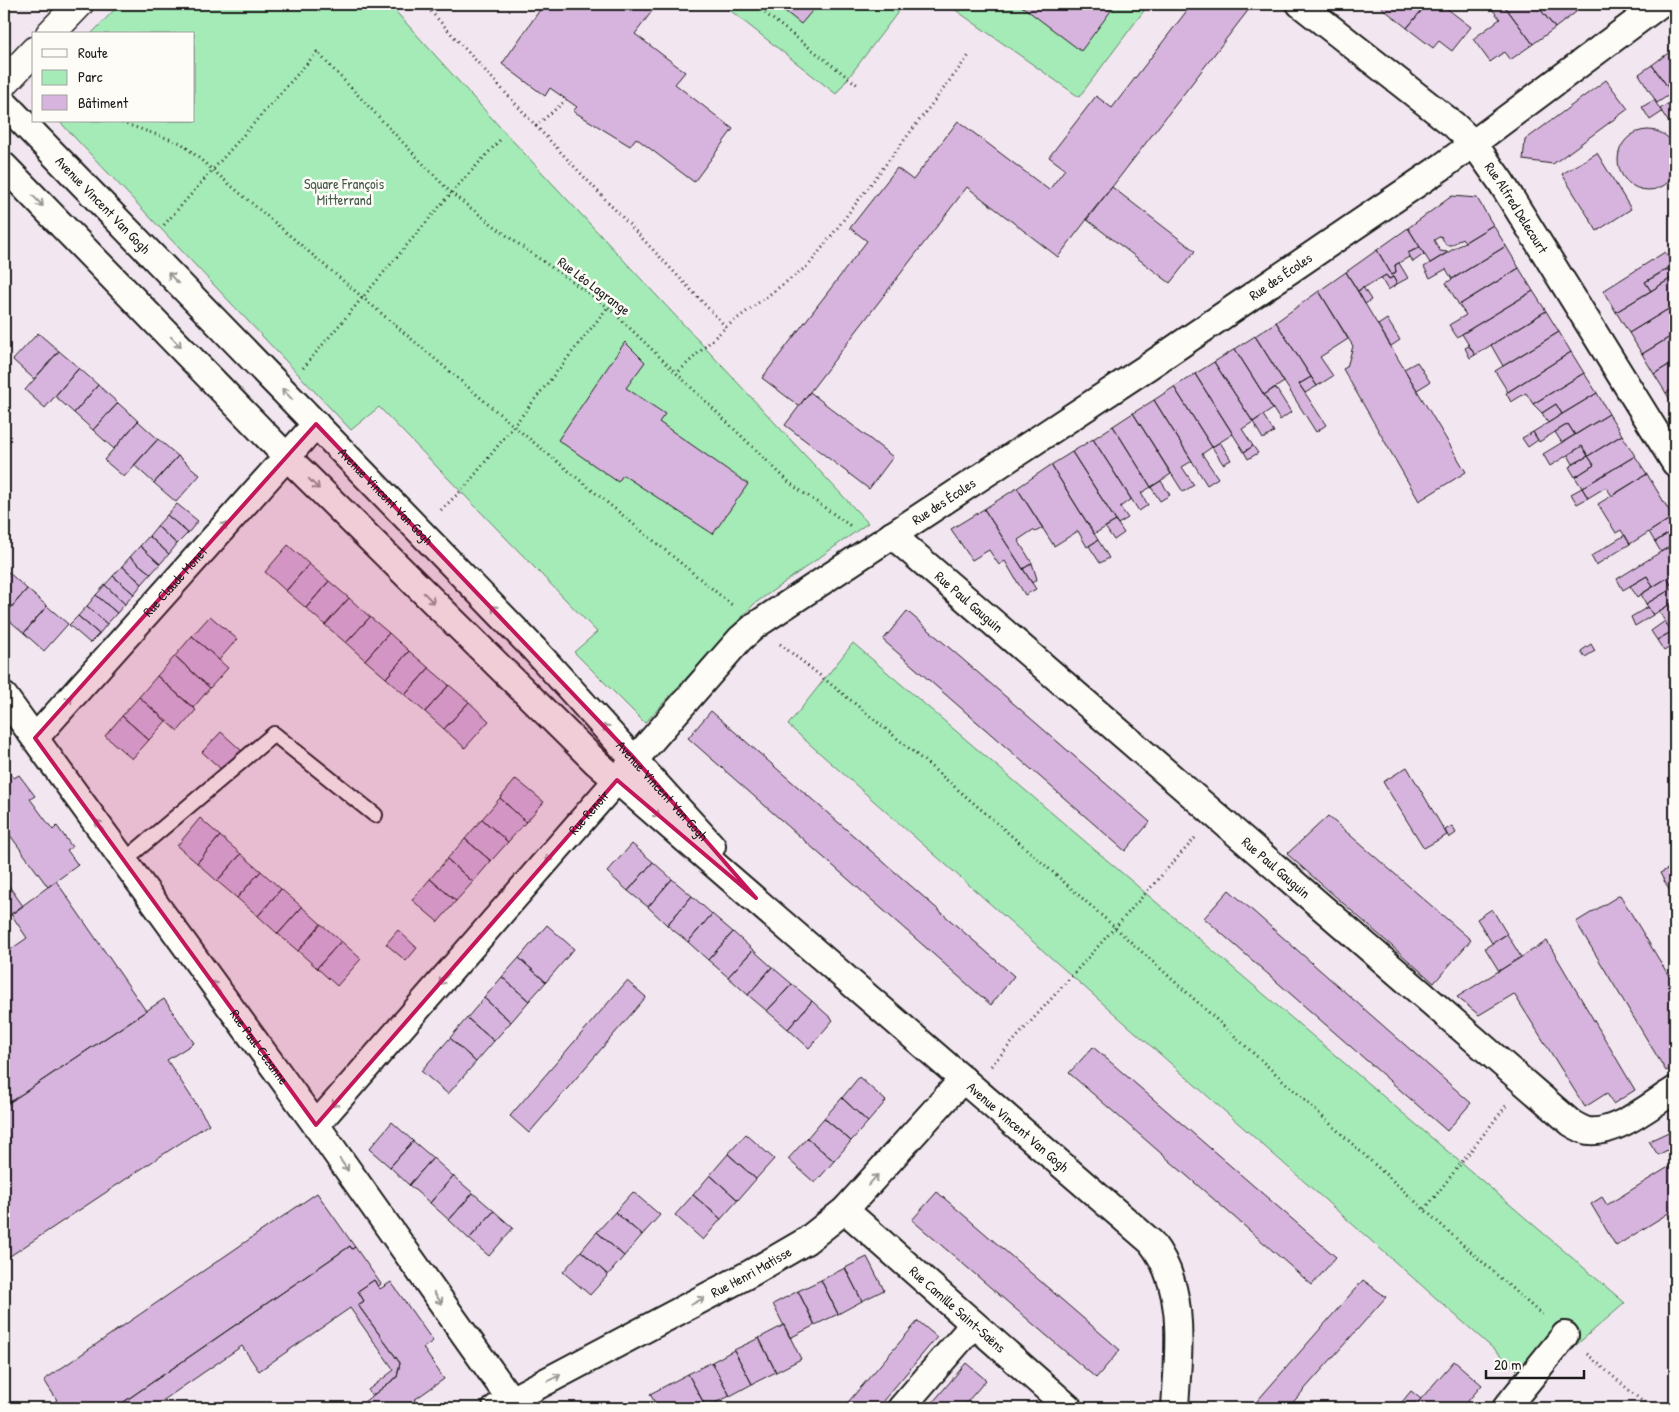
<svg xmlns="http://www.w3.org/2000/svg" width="1679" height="1412" font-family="'Patrick Hand',sans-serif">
	<rect width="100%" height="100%" fill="#f2e6f0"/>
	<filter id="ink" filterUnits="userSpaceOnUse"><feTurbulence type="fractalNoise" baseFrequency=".02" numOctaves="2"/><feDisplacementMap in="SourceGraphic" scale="10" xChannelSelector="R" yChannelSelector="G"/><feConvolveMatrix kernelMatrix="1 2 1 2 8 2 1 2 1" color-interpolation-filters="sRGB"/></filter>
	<g filter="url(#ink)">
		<path fill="#a4ebb7" stroke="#60846a" d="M120 4H389L498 125 868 523 754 604 645 723 574 652 597 632 379 407 351 430 59 121H194V34H91Z
			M722 4H904L836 94Z
			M947 4H1149L1079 97Z
			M853 643 1625 1303 1532 1383 788 725Z"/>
		<path fill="#d7b4de" stroke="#1c1c1c" d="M544 4H650L655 7 635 34 685 72 675 84 733 129 694 182 636 138 630 146 573 111 577 107 550 88 545 96 502 64Z
			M776 4H818L801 24Z
			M1019 4H1116L1081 51Z
			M1192 4H1253L1058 257 967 187 799 406 762 378 867 241 850 228 897 168 913 180 958 121 1049 190 1065 169 1049 157 1096 96 1112 108Z
			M1383 4H1427L1407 28 1381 7Z
			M1427 4H1441L1471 27 1452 51 1439 41 1433 48 1407 28Z
			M1488 4H1503L1533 44 1510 60 1504 52 1490 62 1473 39 1500 19Z
			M1503 4H1536L1555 28 1533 44Z
			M1536 4H1581L1574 9 1576 12 1555 28Z
			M1675 48V90L1672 93 1652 65Z
			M1652 65 1672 93 1657 103 1639 74Z
			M1606 80 1628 109 1553 164 1523 160 1525 140Z
			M1675 99V132L1660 109Z
			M1654 100 1662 112 1650 120 1642 107Z
			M1618 160a30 30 0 1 1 60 0a30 30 0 1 1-60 0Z
			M1597 153 1631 209 1597 231 1562 174Z
			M1112 187 1195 251 1170 283 1086 219Z
			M1452 196 1477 198 1493 225 1465 242 1462 238 1452 245H1446L1441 236 1434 240 1440 251 1448 252 1430 263 1408 228Z
			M1493 225 1506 246 1452 279 1446 269 1430 278 1424 267Z
			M1408 228 1420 247 1408 253 1409 257 1395 265 1396 272 1392 275 1377 250Z
			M1506 246 1519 268 1459 305 1446 283Z
			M1420 247 1424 254 1413 262 1408 253Z
			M1377 250 1393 277 1389 279 1386 275 1358 291 1346 272Z
			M1665 252 1673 265 1645 282 1651 291 1616 312 1603 291Z
			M1399 263 1408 278 1397 284 1392 275 1396 272 1395 265Z
			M1519 268 1533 291 1457 337 1449 325 1466 315 1459 305Z
			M1668 269 1673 277 1651 291 1645 282Z
			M1346 272 1466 472 1419 501 1343 369 1347 367 1353 346 1319 291Z
			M1386 275 1389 279 1393 277 1397 284 1388 290 1381 278Z
			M1675 276V305L1629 333 1616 312Z
			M1363 287 1371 300 1365 304 1358 291Z
			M1319 291 1348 339 1320 357 1333 376 1317 386 1276 322Z
			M1533 291 1546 311 1475 355 1462 334Z
			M1675 305V334L1642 354 1629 333Z
			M1546 311 1559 332 1503 366 1491 345Z
			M1387 319 1400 340 1391 346 1378 325Z
			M1276 322 1311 377 1299 384 1326 425 1316 432 1255 336Z
			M1559 332 1571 352 1508 392 1495 371Z
			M38 333 59 351 34 379 13 360Z
			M1675 334V361L1654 374 1642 354Z
			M1255 336 1284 382 1264 395 1235 349Z
			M625 342 645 362 626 388 665 414 659 422 748 484 713 534 623 475 618 482 558 440Z
			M1469 346 1475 355 1470 358 1465 348Z
			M1235 349 1273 409 1253 422 1214 362Z
			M59 351 79 368 45 408 25 390Z
			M1571 352 1584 373 1533 404 1526 393 1511 402 1506 393Z
			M1675 361V388L1666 393 1654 374Z
			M1214 362 1253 422 1242 429 1253 446 1244 452 1195 374Z
			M1417 362 1430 382 1417 390 1404 369Z
			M79 368 98 385 74 413 55 396Z
			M1584 373 1597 393 1562 414 1556 404 1542 413 1533 404Z
			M1195 374 1233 434 1212 447 1174 387Z
			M1311 377 1317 386 1305 393 1299 384Z
			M98 385 118 403 93 430 74 413Z
			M1174 387 1212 447 1202 454 1218 478 1207 485 1154 400Z
			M1275 387 1291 412 1280 420 1264 395Z
			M1675 388V408L1666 393Z
			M810 392 893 457 869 489 785 425Z
			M1597 393 1609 414 1575 435 1568 424 1539 442 1533 432Z
			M1154 400 1192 461 1182 467 1194 485 1183 492 1133 413Z
			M118 403 138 421 114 449 93 430Z
			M1556 404 1562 414 1548 423 1542 413Z
			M1133 413 1171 474 1151 487 1113 426Z
			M1609 414 1622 435 1588 456 1582 446 1550 466 1543 454Z
			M1263 415 1274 432 1263 439 1253 422Z
			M138 421 158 439 124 477 104 460Z
			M1568 424 1575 435 1562 443 1555 432Z
			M1113 426 1151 487 1141 493 1148 505 1139 511 1093 439Z
			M1533 432 1538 440 1528 447 1522 438Z
			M1622 435 1635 456 1582 488 1575 477 1594 465 1588 456Z
			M158 439 178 456 154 483 134 465Z
			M1093 439 1131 499 1120 507 1128 518 1118 524 1072 452Z
			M1220 442 1231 460 1223 464 1212 447Z
			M1253 446 1258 453 1248 459 1244 452Z
			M1582 446 1588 456 1573 464 1568 455Z
			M1072 452 1116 521 1094 534 1051 465Z
			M178 456 200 475 176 502 154 483Z
			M1588 456 1594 465 1575 477 1569 467Z
			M1635 456 1647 474 1612 496 1606 487 1588 498 1582 488Z
			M1051 465 1098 540 1087 547 1078 531 1054 546 1017 488Z
			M1647 474 1673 517 1630 544 1621 530 1616 533 1598 504Z
			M1161 481 1170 495 1160 501 1151 487Z
			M1017 488 1043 528 1035 532 1033 530 1018 540 1032 563 1023 569 984 509Z
			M1582 488 1588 498 1577 504 1571 494Z
			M177 504 198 521 188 533 167 515Z
			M984 509 1036 589 1025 595 1005 561 999 565 989 550 972 560 951 529Z
			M167 515 188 533 177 544 157 526Z
			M1673 517 1675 529 1655 542 1649 532Z
			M1116 521 1124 533 1114 540 1105 527Z
			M157 526 177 544 169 554 149 536Z
			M1675 529V543L1661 552 1655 542Z
			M1625 535 1630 544 1596 565 1591 556Z
			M149 536 169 554 160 564 140 546Z
			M1098 540 1109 558 1100 563 1089 546Z
			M1675 543V573L1653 587 1647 576 1623 590 1617 579Z
			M288 545 309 564 286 591 265 572Z
			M140 546 160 564 151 574 130 557Z
			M130 557 151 574 142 584 122 566Z
			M1032 563 1037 579 1032 583 1023 569Z
			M309 564 329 581 306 608 286 591Z
			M122 566 142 584 134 594 113 576Z
			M7 571 27 589 4 616V575Z
			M1675 573V601L1653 615 1646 604 1673 588 1667 578Z
			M113 576 134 594 125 604 105 585Z
			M1647 576 1653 587 1637 597 1630 586Z
			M1667 578 1673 588 1646 604 1641 594Z
			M329 581 349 598 325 625 306 608Z
			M105 585 125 604 117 613 96 595Z
			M27 589 47 606 24 633 4 616Z
			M96 595 117 613 107 624 87 606Z
			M349 598 370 617 346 643 325 625Z
			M1675 601V629L1671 632 1659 611Z
			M47 606 68 624 44 651 24 633Z
			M87 606 107 624 99 634 78 616Z
			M1648 607 1653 615 1635 626 1631 617Z
			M907 611 1150 822 1125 851 883 640Z
			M78 616 99 634 90 643 69 625Z
			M210 616 237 639 219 660 192 636Z
			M370 617 389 633 365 660 346 643Z
			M1665 621 1671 632 1657 640 1651 631Z
			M1671 632 1675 638V644L1664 651 1657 640Z
			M389 633 409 651 386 678 365 660Z
			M192 636 228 668 210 688 175 656Z
			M1591 644 1595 651 1585 657 1581 651Z
			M409 651 429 668 405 695 386 678Z
			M175 656 210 688 193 708 157 676Z
			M429 668 449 685 425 712 405 695Z
			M157 676 196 710 178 731 139 697Z
			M449 685 469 702 444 729 425 712Z
			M139 697 166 721 149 740 122 716Z
			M469 702 489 721 465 748 444 729Z
			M711 711 1014 976 991 1005 688 738Z
			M122 716 149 740 132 759 105 736Z
			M221 732 242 751 222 770 202 752Z
			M4 764 14 778 19 775 35 796 30 799 53 830 57 826 72 847 67 850 78 865 48 887 4 827Z
			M1407 767 1447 835 1424 848 1383 782Z
			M516 779 544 802 526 822 500 798Z
			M500 798 526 822 508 842 482 819Z
			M1328 816 1471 940 1434 983 1287 854Z
			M200 818 220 836 197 863 177 846Z
			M482 819 508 842 491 861 465 839Z
			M1452 826 1456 833 1449 838 1445 830Z
			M220 836 241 854 217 881 197 863Z
			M465 839 491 861 473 882 447 859Z
			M632 844 653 862 628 891 607 872Z
			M241 854 261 871 237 898 217 881Z
			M447 859 473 882 456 901 430 879Z
			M653 862 672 879 648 907 628 891Z
			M1675 865V901L1660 873Z
			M261 871 281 889 258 916 237 898Z
			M4 879 23 906 4 920Z
			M430 879 456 901 438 922 412 900Z
			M672 879 692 896 667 925 648 907Z
			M56 881 146 1011 4 1106V954L27 938 11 914Z
			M281 889 302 907 278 934 258 916Z
			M1229 890 1471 1103 1447 1131 1204 918Z
			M1620 895 1675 986V1066L1666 1071 1576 922Z
			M692 896 712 914 688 942 667 925Z
			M302 907 321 924 298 951 278 934Z
			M1492 909 1507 934 1492 943 1477 919Z
			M712 914 733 932 708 960 688 942Z
			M321 924 341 941 317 968 298 951Z
			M547 925 574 949 546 982 519 958Z
			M398 930 417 948 406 961 386 944Z
			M733 932 753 950 728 977 708 960Z
			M1507 934 1521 957 1499 971 1485 948Z
			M341 941 361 959 337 986 317 968Z
			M1547 941 1635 1090 1613 1104 1607 1093 1585 1107 1514 994 1479 1015 1457 997Z
			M753 950 772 967 748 995 728 977Z
			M519 958 546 982 529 1001 502 977Z
			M772 967 792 984 767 1011 748 995Z
			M502 977 529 1001 511 1022 484 998Z
			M627 981 646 997 529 1133 510 1116Z
			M792 984 812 1001 788 1029 767 1011Z
			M484 998 511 1022 494 1041 467 1018Z
			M164 999 194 1043 167 1060 209 1124 4 1260V1106Z
			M812 1001 833 1020 809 1048 788 1029Z
			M467 1018 494 1041 476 1062 450 1038Z
			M450 1038 476 1062 448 1094 421 1071Z
			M1093 1047 1336 1257 1312 1285 1069 1073Z
			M859 1077 886 1101 868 1122 842 1098Z
			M842 1098 868 1122 851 1141 824 1118Z
			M824 1118 851 1141 834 1161 807 1138Z
			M392 1122 413 1141 390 1167 369 1149Z
			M1673 1130 1675 1146 1658 1155 1649 1141Z
			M746 1134 774 1159 756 1179 728 1154Z
			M807 1138 834 1161 815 1183 788 1159Z
			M413 1141 433 1158 409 1185 390 1167Z
			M728 1154 756 1179 738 1200 710 1175Z
			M433 1158 453 1176 430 1203 409 1185Z
			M1675 1163V1209L1616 1246 1591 1204 1602 1197 1607 1205Z
			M710 1175 738 1200 721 1219 693 1195Z
			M453 1176 473 1193 449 1220 430 1203Z
			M633 1192 660 1215 642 1235 615 1212Z
			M937 1192 1120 1350 1096 1378 912 1220Z
			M317 1193 355 1247 352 1249 350 1246 115 1408H45L57 1400 44 1380Z
			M473 1193 494 1211 469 1239 449 1220Z
			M693 1195 721 1219 703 1240 675 1215Z
			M494 1211 513 1228 489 1256 469 1239Z
			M615 1212 642 1235 624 1256 597 1232Z
			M597 1232 624 1256 608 1275 581 1251Z
			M350 1246 352 1249 355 1247 381 1284 378 1287 374 1280 358 1291 364 1301 358 1305 400 1363 397 1377 372 1396 368 1390 394 1370 350 1308 259 1371 242 1346 152 1408H115Z
			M581 1251 608 1275 590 1295 563 1272Z
			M867 1257 884 1290 862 1301 845 1268Z
			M845 1268 862 1301 838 1314 821 1280Z
			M374 1280 380 1289 391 1282 433 1341 423 1348 444 1379 414 1400 420 1408H362L360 1405 397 1377 400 1363 358 1305 364 1301 358 1291Z
			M821 1280 838 1314 815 1325 798 1291Z
			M1363 1280 1386 1297 1288 1408H1251Z
			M798 1291 815 1325 790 1338 773 1304Z
			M918 1321 937 1337 877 1408H843Z
			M784 1325 801 1359 776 1372 759 1338Z
			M759 1338 776 1372 752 1384 734 1350Z
			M734 1350 752 1384 730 1396 712 1362Z
			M1454 1361 1482 1385 1462 1408H1413Z
			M712 1362 730 1396 706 1407 688 1374Z
			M966 1363 986 1380 962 1408H928Z
			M688 1374 706 1407 658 1408 650 1394Z
			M1411 1391 1421 1399 1413 1408H1397Z"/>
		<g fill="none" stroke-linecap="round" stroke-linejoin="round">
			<defs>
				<path id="lane" d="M125 860 274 734 375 815"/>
				<g id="street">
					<path id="s1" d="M1300 4 1454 125 1474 144 1501 182 1675 463"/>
					<path id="s2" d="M4 103 534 649 712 846"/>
					<path id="s3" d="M4 166 286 456 597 763 1151 1242C1188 1289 1178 1353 1175 1408"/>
					<path id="s4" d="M892 535 1571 1123C1576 1126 1583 1130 1588 1131 1616 1135 1653 1103 1675 1090"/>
					<path id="s5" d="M4 696 316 1125 511 1400"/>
					<path id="s6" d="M35 738 316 424"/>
					<path id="s7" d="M316 1125 740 639 756 625 1149 366 1443 166 1660 4"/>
					<path id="s8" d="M845 1210 1069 1408"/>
					<path id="s9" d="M496 1408 751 1273 806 1241 845 1210 963 1079"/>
					<path d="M901 1408 973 1325"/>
					<path d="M1506 1408 1565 1335"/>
				</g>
				<path id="secondary" d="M50 34 79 4
					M4 83 34 51"/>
			</defs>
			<use href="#lane" stroke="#1c1c1c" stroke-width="18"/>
			<use href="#street" stroke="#1c1c1c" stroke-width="30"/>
			<use href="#secondary" stroke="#1c1c1c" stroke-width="31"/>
			<path stroke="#1c1c1c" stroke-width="3" stroke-dasharray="1 4" stroke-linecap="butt" d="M424 4 536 126 566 100
				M753 4 859 86
				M117 121 181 143 515 427 732 605
				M536 126 726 327 677 373
				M164 225 317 52 451 193 514 241 608 307 791 484 852 527
				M726 327 809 265 970 54
				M303 368 451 193 500 140
				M441 510 466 486 608 307
				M780 644C1047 852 1288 1091 1542 1315
				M991 1066 1195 838
				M1425 1209 1506 1106
				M1587 1354 1650 1408"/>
			<use href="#lane" stroke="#fdfcf7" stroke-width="14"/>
			<use href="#street" stroke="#fdfcf7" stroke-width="26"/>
			<use href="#secondary" stroke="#fdfcf7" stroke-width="28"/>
		</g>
		<defs><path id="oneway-shaft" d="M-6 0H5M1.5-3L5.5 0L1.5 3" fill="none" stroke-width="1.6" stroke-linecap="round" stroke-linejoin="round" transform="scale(1.25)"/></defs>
		<g stroke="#989794">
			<use href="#oneway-shaft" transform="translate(38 201) rotate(46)"/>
			<use href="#oneway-shaft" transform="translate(173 278) rotate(-134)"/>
			<use href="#oneway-shaft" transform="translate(176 342) rotate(46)"/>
			<use href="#oneway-shaft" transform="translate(287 394) rotate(-134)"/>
			<use href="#oneway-shaft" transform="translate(314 484) rotate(45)"/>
			<use href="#oneway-shaft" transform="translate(222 528) rotate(-48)"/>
			<use href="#oneway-shaft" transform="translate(429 598) rotate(45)"/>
			<use href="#oneway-shaft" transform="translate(497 611) rotate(-134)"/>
			<use href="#oneway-shaft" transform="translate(67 702) rotate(-48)"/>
			<use href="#oneway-shaft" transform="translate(608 730) rotate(-132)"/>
			<use href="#oneway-shaft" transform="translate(654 812) rotate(42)"/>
			<use href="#oneway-shaft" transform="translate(100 826) rotate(-126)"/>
			<use href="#oneway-shaft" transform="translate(551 856) rotate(131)"/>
			<use href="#oneway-shaft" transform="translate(444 979) rotate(131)"/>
			<use href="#oneway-shaft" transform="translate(216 987) rotate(-126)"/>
			<use href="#oneway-shaft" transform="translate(337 1101) rotate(131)"/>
			<use href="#oneway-shaft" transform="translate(344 1165) rotate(55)"/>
			<use href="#oneway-shaft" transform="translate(873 1180) rotate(-48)"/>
			<use href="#oneway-shaft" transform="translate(438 1298) rotate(55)"/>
			<use href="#oneway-shaft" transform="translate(698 1301) rotate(-28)"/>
			<use href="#oneway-shaft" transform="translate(554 1378) rotate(-28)"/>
		</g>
	</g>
	<path fill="#c2185b" fill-opacity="0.2" stroke="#c2185b" stroke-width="4" stroke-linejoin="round" d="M316 424 635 759 756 898 617 780 316 1125 35 738Z"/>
	<g text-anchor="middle" stroke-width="5" stroke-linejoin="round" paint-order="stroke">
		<g font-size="14" fill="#455a4a" stroke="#fdfcf7">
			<text x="344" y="189">Square François<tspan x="344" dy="16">Mitterrand</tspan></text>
		</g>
		<g font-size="14" fill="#1c1c1c" stroke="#fdfcf7">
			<text dy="5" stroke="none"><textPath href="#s2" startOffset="142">Avenue Vincent Van Gogh</textPath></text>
			<text dy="5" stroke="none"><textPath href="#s1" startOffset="300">Rue Alfred Delecourt</textPath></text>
			<text dy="5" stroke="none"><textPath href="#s7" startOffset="1296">Rue des Écoles</textPath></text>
			<text transform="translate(594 286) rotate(37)" y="5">Rue Léo Lagrange</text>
			<text dy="5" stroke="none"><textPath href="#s2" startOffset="548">Avenue Vincent Van Gogh</textPath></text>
			<text dy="5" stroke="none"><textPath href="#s7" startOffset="891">Rue des Écoles</textPath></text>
			<text dy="5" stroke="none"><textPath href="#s6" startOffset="210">Rue Claude Monet</textPath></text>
			<text dy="5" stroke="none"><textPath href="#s4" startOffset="102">Rue Paul Gauguin</textPath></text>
			<text dy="5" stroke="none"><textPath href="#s2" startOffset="952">Avenue Vincent Van Gogh</textPath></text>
			<text dy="5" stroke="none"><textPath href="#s7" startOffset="415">Rue Renoir</textPath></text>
			<text dy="5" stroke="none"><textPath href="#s4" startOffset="508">Rue Paul Gauguin</textPath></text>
			<text dy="5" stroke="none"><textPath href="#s5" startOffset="434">Rue Paul Cézanne</textPath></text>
			<text dy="5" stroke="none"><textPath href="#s3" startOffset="1398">Avenue Vincent Van Gogh</textPath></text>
			<text dy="5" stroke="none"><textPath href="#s9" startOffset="289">Rue Henri Matisse</textPath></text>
			<text dy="5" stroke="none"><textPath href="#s8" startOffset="150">Rue Camille Saint-Saëns</textPath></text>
		</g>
	</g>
	<rect width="1679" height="1412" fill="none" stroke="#fdfcf7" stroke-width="20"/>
	<rect x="10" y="10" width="1659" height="1392" fill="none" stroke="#1c1c1c" stroke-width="2" filter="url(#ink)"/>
	<rect x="32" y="32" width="162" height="90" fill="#fdfcf7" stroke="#a3a29f"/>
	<rect x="42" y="49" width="25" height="8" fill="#fdfcf7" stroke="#a3a29f"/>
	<text x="78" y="58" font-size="15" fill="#1c1c1c">Route</text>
	<rect x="42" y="70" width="25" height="15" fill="#a4ebb7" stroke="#a3a29f"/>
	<text x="78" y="82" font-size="15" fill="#1c1c1c">Parc</text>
	<rect x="42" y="95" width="25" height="15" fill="#d7b4de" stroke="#a3a29f"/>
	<text x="78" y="108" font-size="15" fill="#1c1c1c">Bâtiment</text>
	<path d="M1486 1370v8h98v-8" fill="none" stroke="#1c1c1c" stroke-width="2.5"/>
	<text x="1494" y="1370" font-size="15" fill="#1c1c1c" stroke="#fdfcf7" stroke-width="4" paint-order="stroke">20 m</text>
</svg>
